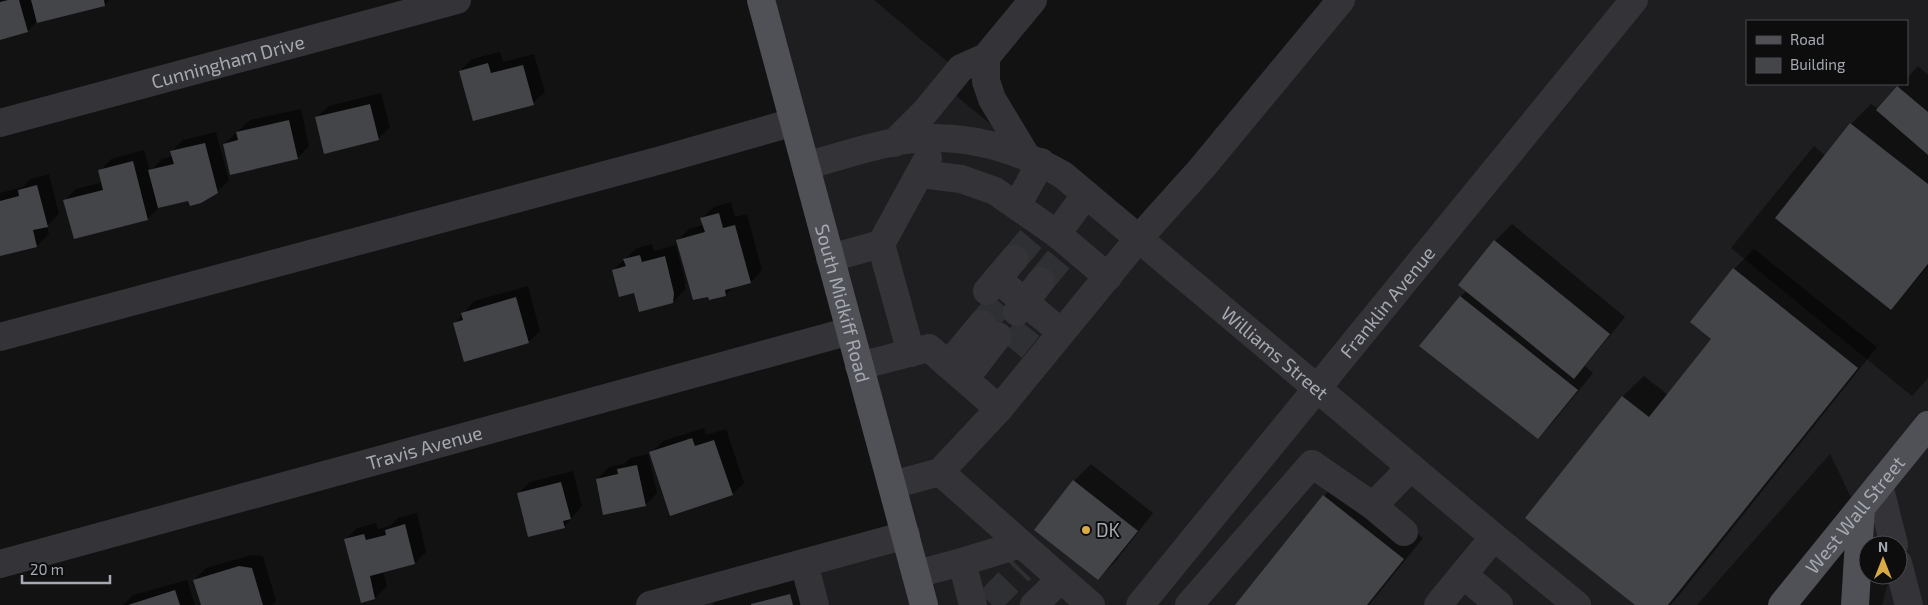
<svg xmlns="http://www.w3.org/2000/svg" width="1928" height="605" font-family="'Exo 2',sans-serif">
	<rect width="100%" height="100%" fill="#121213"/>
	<path fill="#1e1e20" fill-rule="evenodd" d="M756 0H874L967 78 954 94 1135 243 1335 0H1928V245L1814 146 1731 248 1912 396 1928 378V605H1882L1898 545H1874L1830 454 1697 605H649L902 536ZM1747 21H1907V84H1747Z"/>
	<path fill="#0007" d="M0 0H109L105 5 36 22 28 31 0 39Z
		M500 52 503 62 534 54 545 92 533 103 460 71 472 59Z
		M1918 66 1928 75V267L1891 308 1851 124 1871 104 1878 109 1901 84H1907V78Z
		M381 93 390 127 378 139 317 117 329 106Z
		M301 109 309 146 298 158 224 144 250 120Z
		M216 132 229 180 217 192 159 207 147 219 65 200 76 189 103 182 100 171 111 159 144 150 150 171 162 159 173 156 172 151 183 140Z
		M49 174 59 214 47 226 49 234 37 246 0 255V193L23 187 31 179Z
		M731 202 735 217 747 214 762 270 751 282 733 287 726 295 678 240 689 229 704 225 702 218 714 207Z
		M1512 224 1625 317 1585 366 1593 373 1554 421 1538 438 1460 297 1467 291 1495 241Z
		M652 244 654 251 676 245 685 281V290L673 302 635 292 613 270 637 248Z
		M1754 249 1877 347 1676 599 1670 605H1637L1526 518 1623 396 1644 376 1668 395 1713 339 1734 269Z
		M528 286 540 331 529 342 455 324 474 301Z
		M704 428 706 435 726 429 744 483 732 494 651 453 663 441Z
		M648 454 657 493 645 505 597 479 609 467 624 464 630 458Z
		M1091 464 1153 513 1115 562 1098 579 1036 529 1074 481Z
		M573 471 582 506 564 527 518 494 530 482Z
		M1344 475 1423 538 1369 605H1236L1324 496Z
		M417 513 426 552 415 563 383 571 387 586 375 598 362 601 345 540 357 528 376 523 378 529 390 526 398 518Z
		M251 555 263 556 276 601 272 605H202L194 580 206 568Z
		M810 575 818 605H712L718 598Z
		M187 580 195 605H123L133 595Z"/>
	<path fill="#444548" d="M8 0H19L28 32 0 40V2Z
		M31 0H104L105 6 37 23Z
		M488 63 491 73 523 65 534 105 473 121 459 71Z
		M1897 86 1928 112V155L1876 110Z
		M370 104 379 140 324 154 315 117Z
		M289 120 298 159 230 175 223 144 238 140 236 132Z
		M1850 123 1928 184V264L1891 310 1775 218Z
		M205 143 218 193 201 203 190 206 188 201 158 208 148 170 174 164 170 151Z
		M133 161 148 220 74 239 63 200 103 190 98 170Z
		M37 185 48 227 33 230 37 247 0 256V201L19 196 18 190Z
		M719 213 723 228 735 225 751 283 725 290 726 296 709 300 708 297 693 300 676 240 705 232 700 218Z
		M1494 240 1610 334 1574 379 1458 285Z
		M640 255 642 262 665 256 674 293 673 303 639 312 634 293 619 297 612 270 626 266 623 259Z
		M1733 268 1858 368 1668 605H1635L1525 518 1622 396 1649 417 1711 339 1690 322Z
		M1460 296 1578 390 1538 439 1419 346Z
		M516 297 529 343 464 362 453 323 463 320 461 313Z
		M692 438 695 446 714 440 733 495 670 516 649 452Z
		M637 465 646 506 603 515 596 479 618 474 617 469Z
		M1073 480 1138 531 1098 580 1034 530Z
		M561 482 571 519 563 521 565 528 528 537 517 493Z
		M1323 495 1404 559 1367 605H1235Z
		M405 524 415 564 370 576 375 599 361 603 344 539 364 534 366 540 386 535 385 530Z
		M239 566 252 568 263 605H201L193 580Z
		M175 590 180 605H128Z
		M790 594 793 605H751V604Z"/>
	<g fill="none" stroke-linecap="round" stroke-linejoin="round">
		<path stroke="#2f3033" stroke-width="28" stroke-dasharray="28 14" stroke-linecap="butt" d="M1014 259 1031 239
			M1041 281 1059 259
			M982 324 1001 302
			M1011 349 1031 324
			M989 602 1021 569"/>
		<g stroke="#343438" stroke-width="28">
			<path d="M986 57V81L992 99 1027 157"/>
			<path id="s1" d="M0 123 457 0"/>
			<path d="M894 143 925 112 961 68 986 57 1033 0"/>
			<path id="s2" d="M806 166C838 157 872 145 906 140 962 132 1014 147 1063 175L1494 537 1577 605"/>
			<path d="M921 174 961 179 995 191 1057 234 1086 194"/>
			<path d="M1017 206 1041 162"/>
			<path d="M1057 234 1108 277"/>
			<path d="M881 244 911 353"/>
			<path d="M830 258 881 244 928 158"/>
			<path d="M997 279 1061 332"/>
			<path d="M987 291 1014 259"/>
			<path d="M1017 312 1041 281"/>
			<path d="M0 337 661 160 794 122"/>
			<path d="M948 365 982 324"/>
			<path d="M859 366 929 348 999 409"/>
			<path d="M965 379 998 336"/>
			<path d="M940 472 1061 579 1034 605"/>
			<path d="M892 485 940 472 999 409 1139 238 1201 169 1341 0"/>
			<path d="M1879 485 1894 545"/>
			<path d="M1404 532 1373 506 1411 467"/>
			<path d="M962 562 1021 544"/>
			<path d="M804 563 815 605"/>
			<path d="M1898 563 1909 605"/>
			<path id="s3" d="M0 564 850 331"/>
			<path d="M916 574 962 562 973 605"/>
			<path d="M1464 575 1499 605"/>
			<path d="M1061 579 1091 605"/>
			<path d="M650 605 906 535"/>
			<path id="s4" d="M1140 605 1634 0"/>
			<path d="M1189 605 1312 464 1373 506"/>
			<path d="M1438 605 1494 537"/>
		</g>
		<g stroke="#505157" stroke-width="28">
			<path id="s5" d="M761 0 924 605"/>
			<path id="s6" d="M1782 605 1928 425"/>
			<path d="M1855 605 1861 508"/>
		</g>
	</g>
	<circle fill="#daab44" stroke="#0d0d0e" stroke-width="2" cx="1086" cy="530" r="5"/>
	<g text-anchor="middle" stroke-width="4" stroke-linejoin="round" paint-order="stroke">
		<g font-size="19" fill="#a5a9b2" stroke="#0d0d0e">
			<text dy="7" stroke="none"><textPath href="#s1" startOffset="236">Cunningham Drive</textPath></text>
			<text dy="7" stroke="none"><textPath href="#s4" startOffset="391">Franklin Avenue</textPath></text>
			<text dy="7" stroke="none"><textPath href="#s5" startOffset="314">South Midkiff Road</textPath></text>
			<text dy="7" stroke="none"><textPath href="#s2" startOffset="544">Williams Street</textPath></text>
			<text dy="7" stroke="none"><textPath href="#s3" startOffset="440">Travis Avenue</textPath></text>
			<text dy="7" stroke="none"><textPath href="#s6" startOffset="116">West Wall Street</textPath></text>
		</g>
		<g font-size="19" fill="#a5a9b2" stroke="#0d0d0e" text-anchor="start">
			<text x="1096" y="537">DK</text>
		</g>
	</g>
	<rect x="1746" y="20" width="162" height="65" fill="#0d0d0e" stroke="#4a4b50"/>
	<rect x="1756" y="36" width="25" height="8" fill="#505157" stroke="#4a4b50"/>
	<text x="1790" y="45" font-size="15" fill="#a5a9b2">Road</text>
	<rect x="1756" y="58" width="25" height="15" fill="#444548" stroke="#4a4b50"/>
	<text x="1790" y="70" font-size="15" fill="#a5a9b2">Building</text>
	<g transform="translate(1883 560)"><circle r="24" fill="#0d0d0e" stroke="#4a4b50"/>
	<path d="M0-4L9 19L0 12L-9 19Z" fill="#daab44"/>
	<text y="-8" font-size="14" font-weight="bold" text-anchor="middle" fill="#a5a9b2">N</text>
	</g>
	<path d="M22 575v8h88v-8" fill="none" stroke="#a5a9b2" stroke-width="2.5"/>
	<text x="30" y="575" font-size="15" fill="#a5a9b2" stroke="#0d0d0e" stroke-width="4" paint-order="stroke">20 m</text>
</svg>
